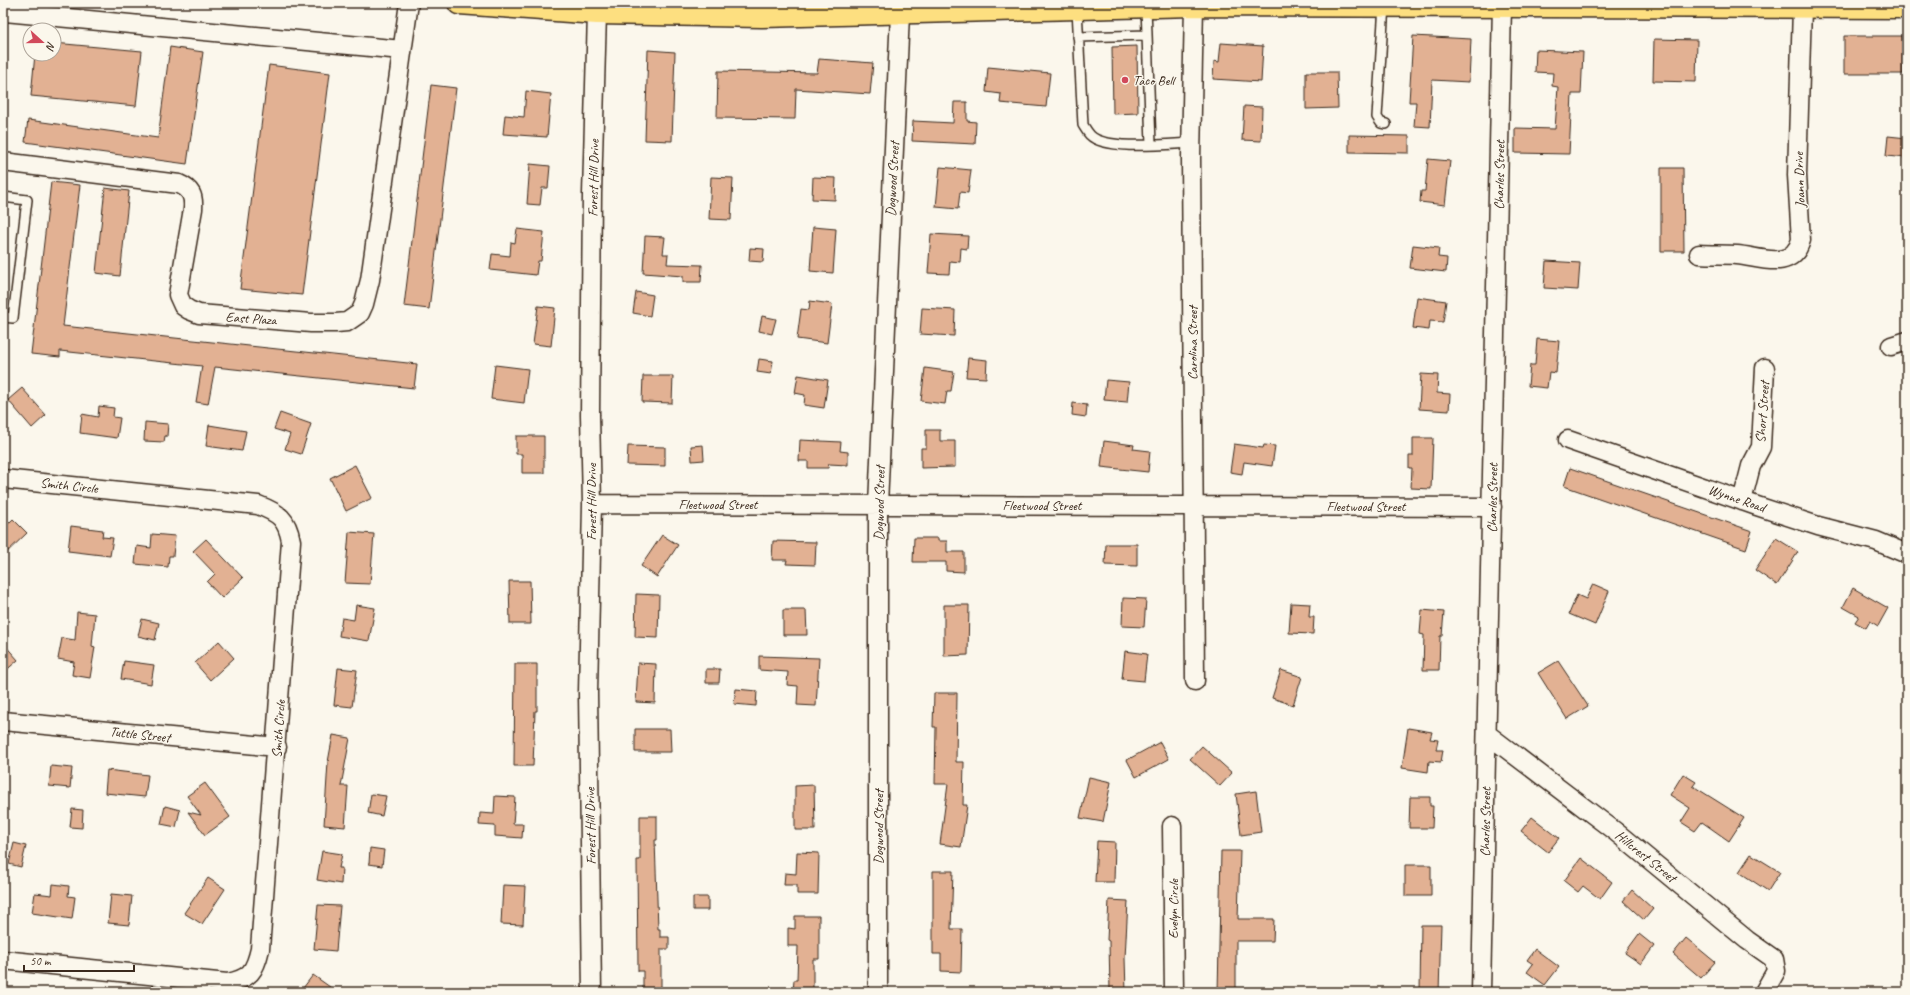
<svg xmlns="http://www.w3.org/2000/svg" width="1910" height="995" font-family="Caveat,sans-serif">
	<rect width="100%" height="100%" fill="#fbf7ec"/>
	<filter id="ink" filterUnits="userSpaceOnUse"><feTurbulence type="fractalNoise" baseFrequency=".025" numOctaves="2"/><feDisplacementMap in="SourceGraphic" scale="8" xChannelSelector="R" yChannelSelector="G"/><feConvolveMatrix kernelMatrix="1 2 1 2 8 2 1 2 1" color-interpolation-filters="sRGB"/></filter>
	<g filter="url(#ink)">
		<path fill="#e2b193" stroke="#3b2a1e" d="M1413 36 1471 39 1469 82 1432 80 1430 127 1414 126 1416 102H1409Z
			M1844 36H1903V74H1844Z
			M1654 39 1697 40 1696 82 1653 81Z
			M54 43 142 51 136 106 31 96 35 54H54Z
			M1221 43 1263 46 1261 82 1213 79 1214 61 1219 62Z
			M1137 46 1138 113 1113 114 1112 47Z
			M170 47 203 52 187 164 25 142 28 120 158 138Z
			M648 50 675 52 672 141 645 140Z
			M1536 50 1583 52 1581 94H1572L1569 154 1515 153V128L1555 129 1558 87 1552 86 1553 73 1535 72Z
			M819 59 873 63 870 94 796 89 795 119 717 118 718 71 817 73Z
			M269 65 330 73 302 295 240 289Z
			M988 67 1050 73 1046 107 1000 103 1001 94 986 92Z
			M1306 72H1337L1338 108 1306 109Z
			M431 85 456 88 429 309 404 306Z
			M526 91 551 94 547 137 503 134 505 115 524 117Z
			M954 102H967V121L976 122 975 144 912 141 913 121 953 123Z
			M1244 106 1262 107 1261 141 1242 140Z
			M1349 135 1409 136V153L1349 152Z
			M1888 136 1907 138V158L1886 156Z
			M1428 159 1450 161 1445 205 1420 202 1421 191H1425Z
			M530 164 550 166 548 188H542L540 205 527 204Z
			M940 167 971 170 968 193 960 192 958 209 936 207Z
			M1661 168H1683L1684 251H1661Z
			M711 177 733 178 731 220 709 219Z
			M813 177 836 178 835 200 812 199Z
			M51 182 80 185 63 326 417 364 414 388 215 367 208 404 196 402 202 366 60 351V357L31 354Z
			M105 188 129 191 120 276 96 273Z
			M813 227 836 229 833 273 810 271Z
			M517 229 544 232 541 261H538L536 275 490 270 492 254 510 256 511 242 515 243Z
			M931 234 968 236 967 249 961 248 960 262 950 261 949 274 928 273Z
			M645 236 665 237 663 254H668L667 264 702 265 701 282H683V276L643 273Z
			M1413 245 1439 248 1438 257 1447 258 1446 272 1410 268Z
			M750 248 764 249 763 262 749 261Z
			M1546 261 1580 263 1578 290 1544 288Z
			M636 292 653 295 650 316 633 313Z
			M1417 297 1446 301 1443 322 1430 321 1429 330 1413 328Z
			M810 301 832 304 827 343 797 339 801 309 809 310Z
			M538 306 555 308 551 346 533 344Z
			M922 308 955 310 954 336 920 334Z
			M762 316 776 319 772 334 759 331Z
			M1537 339 1559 341 1556 373 1549 372 1547 388 1528 386 1530 365H1535Z
			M968 358 987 360 986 378 966 377Z
			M759 359 773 361 771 374 757 372Z
			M495 365 528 369 524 403 491 399Z
			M925 368 954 372 951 391H947L945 404 921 401Z
			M1421 374 1438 375 1437 393 1450 394 1449 411 1419 409Z
			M798 375 828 380 824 408 804 405 805 395 795 393Z
			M643 376H673L672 403 642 402Z
			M1106 380 1129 382 1127 402 1104 400Z
			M22 388 46 415 32 428 8 400Z
			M1073 403 1087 405 1086 417 1072 415Z
			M99 406 114 408 113 417 120 418 117 438 80 433 82 414 98 417Z
			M280 413 311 424 301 454 285 449 290 434 274 429Z
			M145 422 168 424 167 436H165L164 442 144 441Z
			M209 425 246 431 242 451 206 446Z
			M926 430H940V441H955V467L921 468V448H926Z
			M516 436H544V473H522V454H516Z
			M1413 438H1433L1431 489 1411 488 1412 468H1409V456H1413Z
			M800 440 841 442 840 451 848 452V465L829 464 828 468H808V461H799Z
			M1104 441 1134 445 1133 449 1150 451 1148 472 1101 467Z
			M1234 444 1263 448 1264 445 1275 446 1272 466 1244 462 1242 474 1230 472Z
			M703 445 704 460 692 461 691 446Z
			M628 446 665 447V466L627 465Z
			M355 465 372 498 346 511 330 478Z
			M1570 468 1752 531 1746 549 1564 486Z
			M13 519 27 533 3 556V529Z
			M71 526 103 530 102 537 113 538 110 556 68 551Z
			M349 532 374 534 370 584 345 583Z
			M152 534 175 536 173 556H169L168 567 135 564 137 546 151 548Z
			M662 535 678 545 657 577 641 566Z
			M914 538H938V541H947V552H964V572L946 571V562H913Z
			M1776 538 1798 552 1777 585 1755 570Z
			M206 539 243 578 222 598 207 582 215 574 193 551Z
			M773 541 816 542 815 565 786 564 787 560H772Z
			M1106 544H1137V566L1105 565Z
			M509 581H530L531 624H510Z
			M1593 584 1609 591 1595 625 1569 614 1577 595 1586 599Z
			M1853 588 1888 608 1878 626 1870 621 1866 628 1855 622 1859 616 1843 607Z
			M636 594 659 595 658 638 635 637Z
			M1123 598 1146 599 1144 627 1122 626Z
			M1291 603 1310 604 1309 617H1314L1313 634 1289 633Z
			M356 605 375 608 369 641 339 636 342 618 354 620Z
			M944 605H969L968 655 944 656Z
			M783 610H806L807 635H783Z
			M1422 610 1444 612 1442 636H1440L1439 670H1423L1424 635 1420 634Z
			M77 612 95 614 92 646 95 647 90 678 72 675 74 662 58 659 62 638 75 640Z
			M142 619 159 623 155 640 138 636Z
			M219 641 234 658 210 680 195 663Z
			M3 643 18 660 3 673Z
			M1125 651 1147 654 1144 681 1122 679Z
			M759 656 819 658 816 706 797 705 798 686 787 685 788 672 759 670Z
			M124 661 154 665 151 684 121 679Z
			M1558 661 1588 706 1567 719 1538 673Z
			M638 663 656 664 655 703 636 702Z
			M515 664H537V711H535L533 766H514Z
			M338 668 357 670 352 707 334 705Z
			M706 669H720L719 683H706Z
			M1281 670 1302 677 1293 705 1272 698Z
			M736 689 757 691 756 706 734 704Z
			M934 693H957L956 762H964L963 805H967L961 847 940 844 948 784H935L936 727H933Z
			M1408 728 1432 732 1430 739 1438 740 1436 750H1443L1441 762 1429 761 1428 772 1402 768Z
			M635 729H670L671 752H635Z
			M333 735 350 738 341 786H348L345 827 324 825 328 762Z
			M1160 742 1169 759 1136 777 1127 760Z
			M1202 746 1232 773 1220 786 1190 759Z
			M51 766 72 768 70 788 49 786Z
			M107 770 148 775 145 797 105 793Z
			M1683 774 1696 782 1693 786 1744 818 1729 841 1702 822 1695 831 1681 822 1690 808 1670 795Z
			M1089 777 1111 782 1103 822 1080 818Z
			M205 783 230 817 205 835 188 812 201 815 187 796Z
			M814 785 815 830H795V786Z
			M1256 791 1261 832 1241 835 1236 794Z
			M371 794 386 796 382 816 368 813Z
			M495 796 515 797 513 824H523L522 838 495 836V826L479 825 480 813 494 814Z
			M1410 797H1430V806H1433L1432 828H1409Z
			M165 806 180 810 176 827 161 824Z
			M72 809 83 810 82 828 70 827Z
			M640 816H657V840H655L658 929H660V937H669V949H661V992H643V971H638L637 860H640Z
			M1532 817 1559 838 1548 852 1521 831Z
			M1097 841 1115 842 1114 882H1095Z
			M14 843 26 846 21 867 9 864Z
			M370 848 384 850 382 866 369 864Z
			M322 851 342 854 339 868H342L341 884 317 880Z
			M1221 851H1240L1238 919H1274L1273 941H1236V992H1218Z
			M797 852 819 853 818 894H797V885H784L785 873 796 874Z
			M1751 854 1780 872 1768 891 1739 872Z
			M1581 858 1612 882 1600 899 1583 886 1578 892 1564 881Z
			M1405 865H1431V896H1405Z
			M933 871H953L951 929H962L961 972 941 971V954H933Z
			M208 878 225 889 202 924 184 913Z
			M53 884 69 886 68 896 75 897 72 919 32 913 35 893 52 895Z
			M503 885 525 886 523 925 501 924Z
			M1632 890 1653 909 1644 920 1623 901Z
			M111 894 132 896 129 925 108 923Z
			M693 897H708V910H693Z
			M1109 900 1128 901 1125 958 1126 992H1110L1109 941 1107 940Z
			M318 905 340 906 336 951 314 949Z
			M795 916H819V959H813V992H793L794 980H797L798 946H788V928L795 929Z
			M1421 925H1441L1439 992H1420Z
			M1639 934 1654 946 1641 964 1625 953Z
			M1686 938 1715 962 1701 978 1673 954Z
			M1535 949 1559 967 1545 985 1527 972 1533 964 1527 960Z
			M313 975 337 992H300Z"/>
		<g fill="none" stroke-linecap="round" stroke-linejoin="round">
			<defs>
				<path id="lane" d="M1384 5 1377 117 1381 123 1386 124
					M1146 7 1151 144
					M1077 9 1083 125C1085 128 1087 132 1090 135 1105 151 1169 144 1191 143
					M1078 37 1147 35
					M3 197 27 200 13 318 3 317"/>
				<path id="street" d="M1194 5 1191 158 1195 681
					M5 12 402 50
					M3 162 179 184C191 189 194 196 193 209L178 295 183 306 189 310 199 314 311 323H336L347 322 360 313 364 304 370 280 409 3
					M1699 254C1712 255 1724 254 1737 255 1760 257 1792 272 1801 240L1797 175 1802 8
					M1891 346 1907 341
					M1568 440 1757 506 1818 526 1876 541 1907 554
					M3 479 258 505C279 513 287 519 291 541L260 949C255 971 250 979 227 983L3 960
					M1742 501 1751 466 1761 447 1765 368
					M592 504 1492 507
					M3 721 277 747
					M1487 734 1616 832 1747 940 1774 959 1776 971 1764 992
					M1172 826 1174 992
					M592 992 588 693 592 504 590 415 592 194 597 13
					M878 992V505L900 14
					M1481 992 1502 5"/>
				<path id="primary" d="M459 3 597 13 762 16 1194 5 1907 7"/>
			</defs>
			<use href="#lane" stroke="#3b2a1e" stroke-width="12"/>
			<use href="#street" stroke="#3b2a1e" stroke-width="21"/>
			<use href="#primary" stroke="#3b2a1e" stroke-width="25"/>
			<use href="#lane" stroke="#fbf7ec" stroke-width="9"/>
			<use href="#street" stroke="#fbf7ec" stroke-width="18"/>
			<use href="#primary" stroke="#fddf80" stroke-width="22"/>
		</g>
	</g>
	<circle fill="#d1495b" stroke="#fbf7ec" stroke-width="1.5" cx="1125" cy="80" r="4"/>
	<g text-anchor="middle" stroke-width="3" stroke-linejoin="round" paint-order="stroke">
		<g font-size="14" fill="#3b2a1e" stroke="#fbf7ec" text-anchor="start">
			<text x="1133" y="85">Taco Bell</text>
		</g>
		<g font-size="14" fill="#3b2a1e" stroke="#fbf7ec">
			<text transform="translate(1499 175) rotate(-89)" y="5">Charles Street</text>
			<text transform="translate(593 178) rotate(-89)" y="5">Forest Hill Drive</text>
			<text transform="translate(892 179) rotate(-87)" y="5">Dogwood Street</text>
			<text transform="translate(1799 180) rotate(-92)" y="5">Joann Drive</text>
			<text transform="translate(251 318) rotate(4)" y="5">East Plaza</text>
			<text transform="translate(1192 343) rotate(-90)" y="5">Carolina Street</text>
			<text transform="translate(1762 412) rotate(-86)" y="5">Short Street</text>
			<text transform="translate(69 485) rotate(6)" y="5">Smith Circle</text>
			<text transform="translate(1492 498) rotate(-89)" y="5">Charles Street</text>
			<text transform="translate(1737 498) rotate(19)" y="5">Wynne Road</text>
			<text transform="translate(591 502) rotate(-90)" y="5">Forest Hill Drive</text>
			<text transform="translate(879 503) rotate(-89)" y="5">Dogwood Street</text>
			<text x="718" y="509">Fleetwood Street</text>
			<text x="1042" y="510">Fleetwood Street</text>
			<text x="1366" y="511">Fleetwood Street</text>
			<text transform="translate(278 729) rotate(-86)" y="5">Smith Circle</text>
			<text transform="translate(140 734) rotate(6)" y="5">Tuttle Street</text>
			<text transform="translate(1485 822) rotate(-89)" y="5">Charles Street</text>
			<text transform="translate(590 826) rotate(-91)" y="5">Forest Hill Drive</text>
			<text transform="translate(878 827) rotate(-90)" y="5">Dogwood Street</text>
			<text transform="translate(1646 856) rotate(39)" y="5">Hillcrest Street</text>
			<text transform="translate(1173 909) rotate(-90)" y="5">Evelyn Circle</text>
		</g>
	</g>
	<rect width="1910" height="995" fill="none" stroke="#fbf7ec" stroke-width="16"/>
	<rect x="8" y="8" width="1894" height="979" fill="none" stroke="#3b2a1e" stroke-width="1.5" filter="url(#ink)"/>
	<g transform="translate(42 42) rotate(111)"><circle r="19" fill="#fbf7ec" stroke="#aea59a"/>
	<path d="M0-3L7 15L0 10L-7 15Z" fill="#d1495b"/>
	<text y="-6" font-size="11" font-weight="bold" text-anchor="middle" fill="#3b2a1e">N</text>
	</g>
	<path d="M24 965v6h110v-6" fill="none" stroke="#3b2a1e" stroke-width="2"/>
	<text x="30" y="965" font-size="12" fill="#3b2a1e" stroke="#fbf7ec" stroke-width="3" paint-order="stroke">50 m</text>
</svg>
